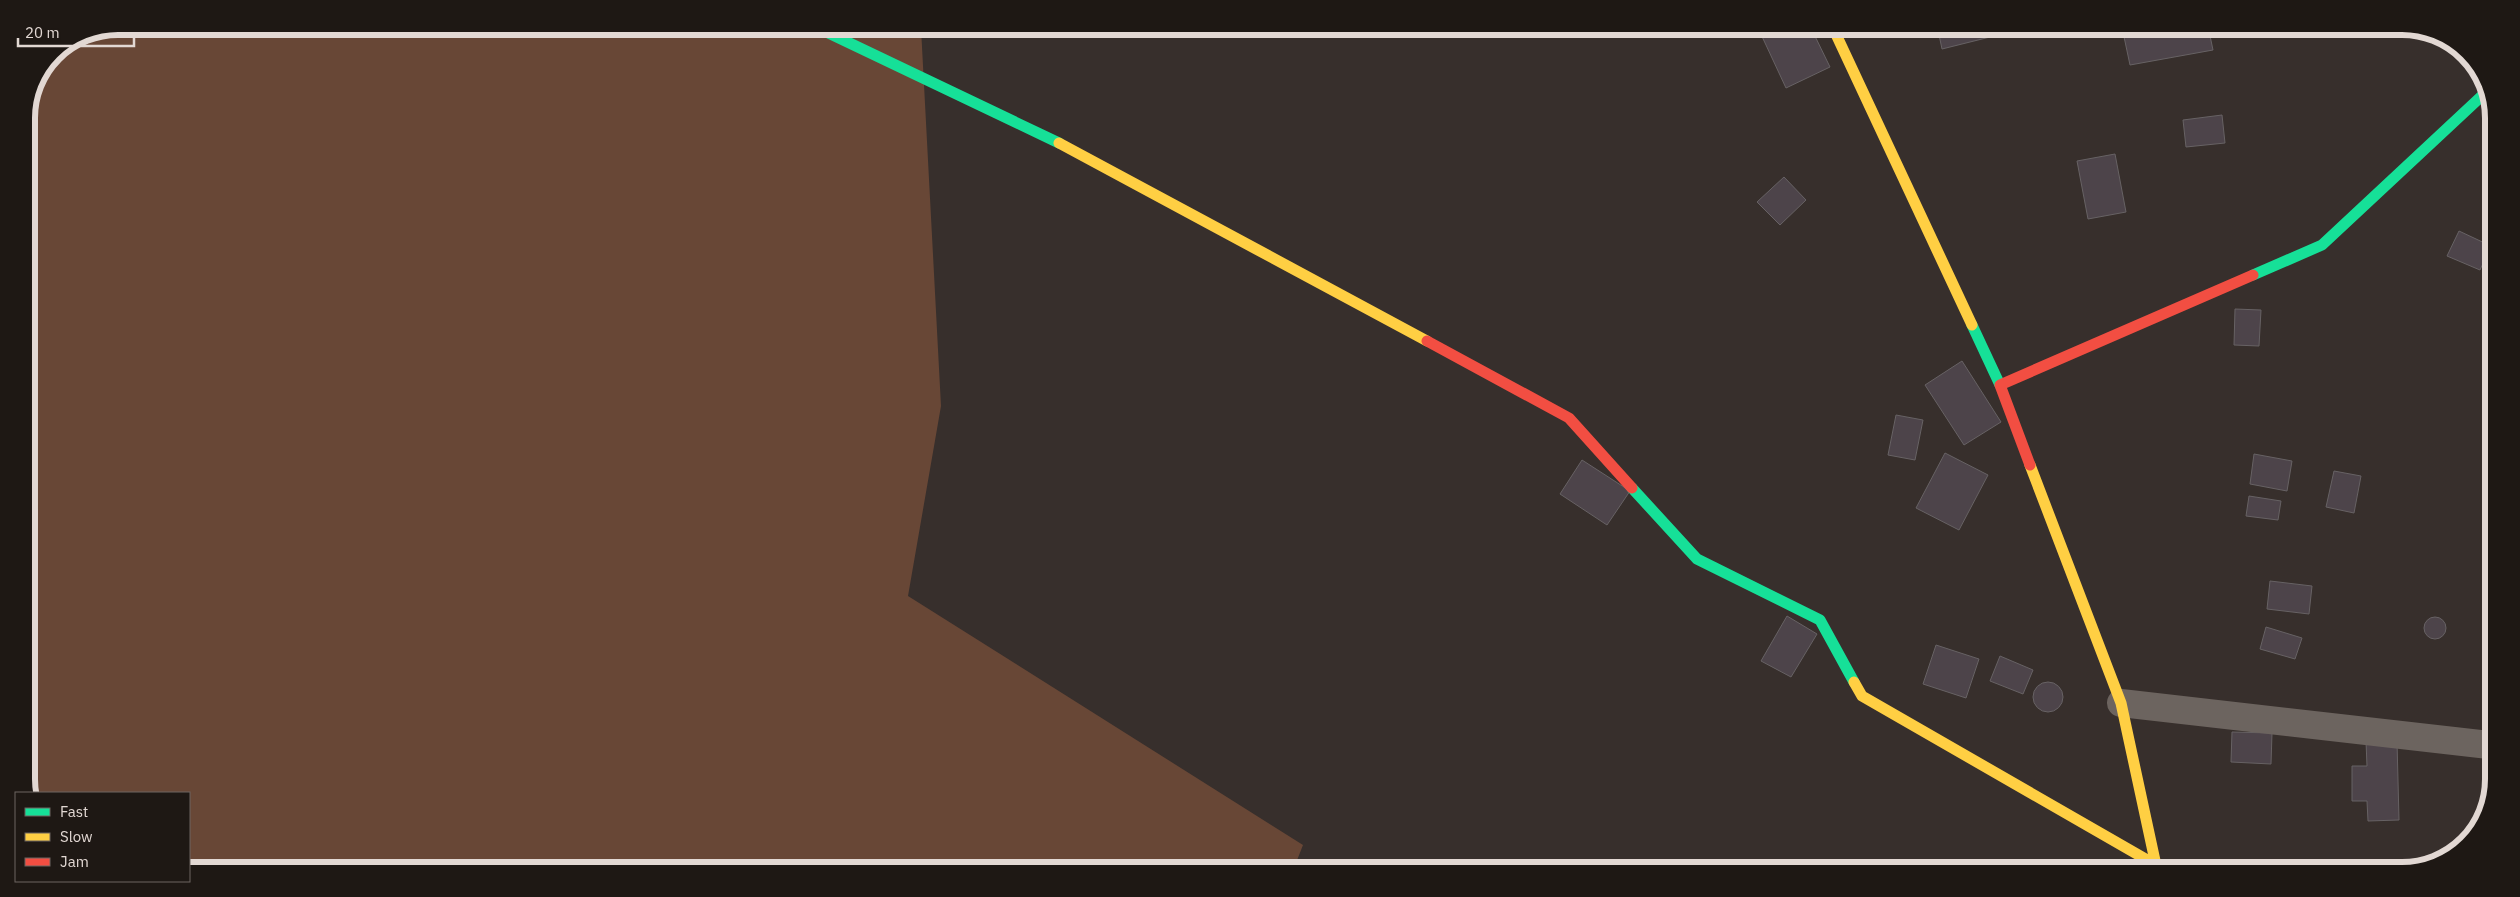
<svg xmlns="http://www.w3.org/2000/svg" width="2520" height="897" font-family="'IBM Plex Sans',sans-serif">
	<rect width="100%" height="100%" fill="#372f2c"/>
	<path fill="#684736" d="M118 26 921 28 941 406 908 596 1303 845 1294 868 189 866V793H29L26 786V112L53 53 83 33Z"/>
	<path fill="#4d444a" stroke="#676264" d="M1759 30H1812L1830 67 1786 88Z
		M1938 30H1993L1994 36 1942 49Z
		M2132 30 2209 31 2213 50 2130 65 2123 32Z
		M2222 115 2225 143 2186 147 2183 120Z
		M2115 154 2126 212 2088 219 2077 161Z
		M1784 177 1806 200 1780 225 1757 202Z
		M2459 231 2491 246 2480 270 2447 256Z
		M2235 309 2261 310 2259 346 2234 345Z
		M1962 361 2001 422 1964 445 1925 385Z
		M1896 415 1923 420 1915 460 1888 455Z
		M1945 453 1988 475 1959 530 1916 508Z
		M2254 454 2292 461 2287 491 2250 484Z
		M1582 460 1630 491 1607 525 1560 494Z
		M2334 471 2361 476 2354 513 2326 507Z
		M2249 496 2281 501 2278 520 2246 516Z
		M2270 581 2312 586 2309 614 2267 609Z
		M1787 616 1817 634 1791 677 1761 661Z
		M2424 628a11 11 0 1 1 22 0a11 11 0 1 1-22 0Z
		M2266 627 2302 638 2295 659 2260 649Z
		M1936 645 1979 659 1966 698 1923 684Z
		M2000 656 2033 670 2023 694 1990 681Z
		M2033 697a15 15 0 1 1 30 0a15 15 0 1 1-30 0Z
		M2232 732 2272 733 2271 764 2231 762Z
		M2366 741H2397L2399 820 2368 821 2367 801H2352V766H2367Z"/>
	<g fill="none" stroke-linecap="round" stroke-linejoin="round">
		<path stroke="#6c645f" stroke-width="28" d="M2121 703 2489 745"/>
		<path stroke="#16e098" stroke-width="11" d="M818 28 1059 143
			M2253 275 2322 245 2486 92
			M1972 325 2000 385
			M1632 488 1697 559 1820 620 1854 682"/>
		<path stroke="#ffcf43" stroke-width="11" d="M1834 30 1972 325
			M1059 143 1427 341
			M2030 465 2121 703 2157 870
			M1854 682 1862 696 2156 865"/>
		<path stroke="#f24e42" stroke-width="11" d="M1427 341 1569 418 1632 488
			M2030 465 2000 385 2253 275"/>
	</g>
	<path d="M0 0H2520V897H0ZM118 35H2402A83 83 0 0 1 2485 118V779A83 83 0 0 1 2402 862H118A83 83 0 0 1 35 779V118A83 83 0 0 1 118 35Z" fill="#1e1814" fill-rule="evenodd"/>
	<path fill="none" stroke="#e2d8d3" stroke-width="6" d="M118 35H2402A83 83 0 0 1 2485 118V779A83 83 0 0 1 2402 862H118A83 83 0 0 1 35 779V118A83 83 0 0 1 118 35Z"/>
	<rect x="15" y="792" width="175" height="90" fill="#1e1814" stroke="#6c6560"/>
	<rect x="25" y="808" width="25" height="8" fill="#16e098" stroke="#6c6560"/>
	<text x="60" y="817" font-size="15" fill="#e2d8d3">Fast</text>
	<rect x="25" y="833" width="25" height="8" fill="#ffcf43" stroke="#6c6560"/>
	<text x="60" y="842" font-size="15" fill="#e2d8d3">Slow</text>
	<rect x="25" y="858" width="25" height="8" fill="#f24e42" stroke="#6c6560"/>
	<text x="60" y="867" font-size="15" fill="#e2d8d3">Jam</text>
	<path d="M18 38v8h116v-8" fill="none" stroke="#e2d8d3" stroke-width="2.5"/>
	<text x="25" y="38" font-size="15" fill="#e2d8d3" stroke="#1e1814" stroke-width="4" paint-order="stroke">20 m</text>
</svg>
